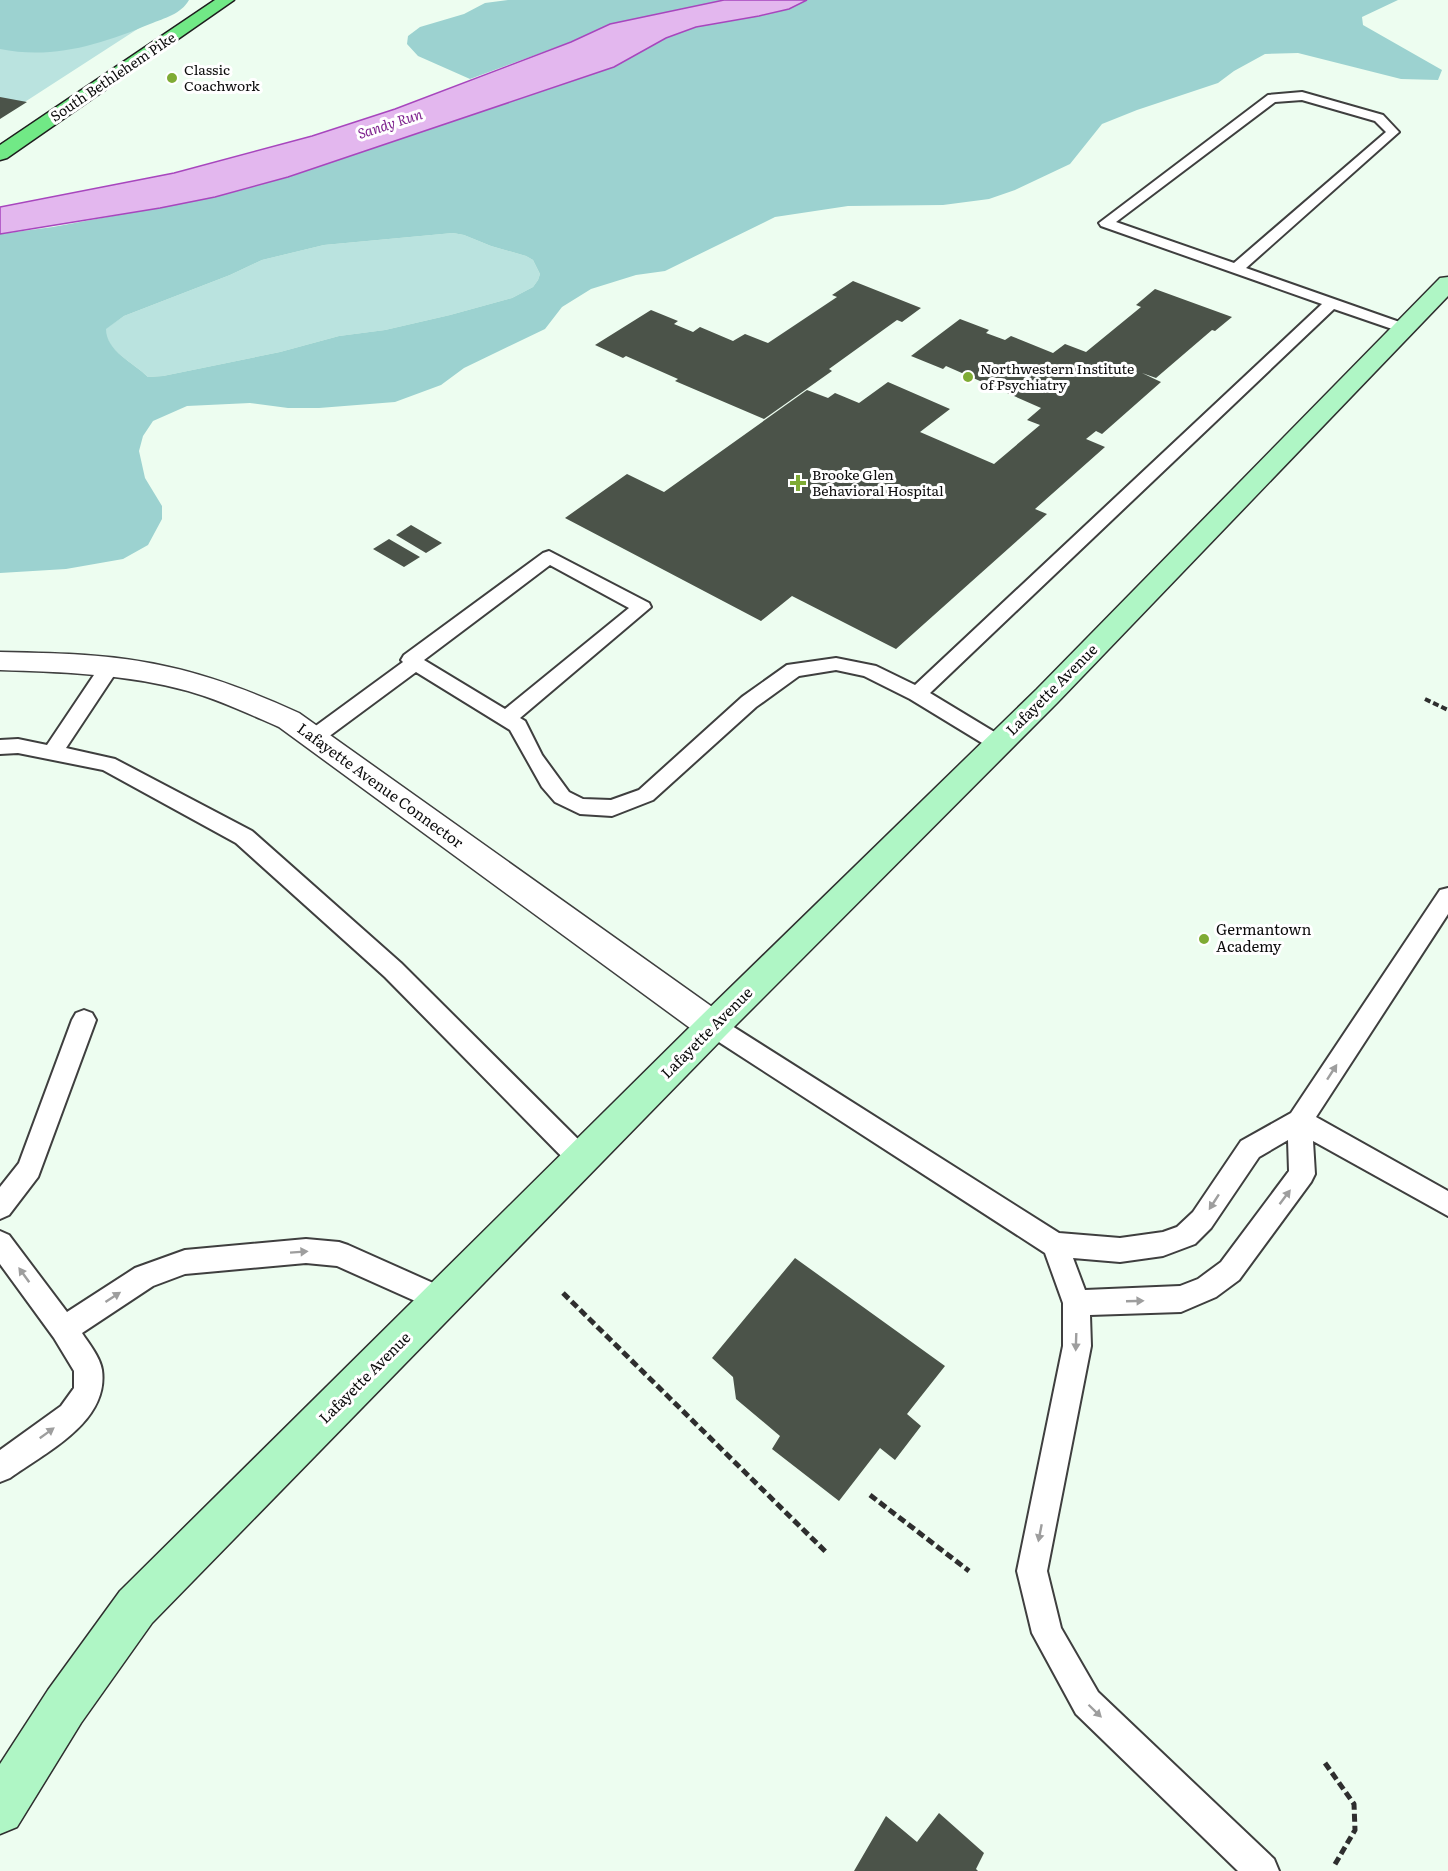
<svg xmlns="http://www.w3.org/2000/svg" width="1448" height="1871" font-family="Literata,serif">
	<rect width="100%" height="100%" fill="#edfdf0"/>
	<path fill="#bae3df" d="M0 0 167 10 0 118Z
		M453 233 464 235 491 246 526 256 533 260 540 274 538 280 533 287 512 298 450 315 385 330 339 336 280 352 163 376 148 377C134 363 106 351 105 329L124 316 230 275 262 260 324 245Z"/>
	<path fill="#9cd2d0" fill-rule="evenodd" d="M0 0H189C181 14 165 18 150 24 102 44 53 60 0 49Z
		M508 0H724L610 24 571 42 470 79 418 56 407 44 408 36 420 27 464 14 485 3Z
		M807 0H1398L1362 17 1363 25 1442 70 1438 80 1401 79 1298 53 1265 54 1234 71 1218 83 1137 110 1102 124 1070 164 1015 190 989 199 943 205 848 206 775 217 665 271 636 275 591 289 562 307 545 329 464 368 441 385 395 402 319 408H288L250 403 187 406 153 421 143 436 139 451 145 478 162 506V519L148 545 123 559 66 569 0 573V234L53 227 215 197 288 177 614 67 666 38 696 27 759 16 789 9ZM453 233 464 235 491 246 526 256 533 260 540 274 538 280 533 287 512 298 450 315 385 330 339 336 280 352 163 376 148 377C134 363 106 351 106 329L124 316 230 275 262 260 324 245Z"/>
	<path fill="#e3b7ee" stroke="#a746bd" stroke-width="1.5" d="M724 0H807L789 9 759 16 696 27 666 38 614 67 288 177 215 197 160 208 0 234V207L174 173 312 136 395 109 571 42 610 24Z"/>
	<path fill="#4b5349" d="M0 97 27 102 0 119Z
		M853 281 921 308 902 322 897 320 829 369 832 371 764 419 675 381 678 379 626 356 623 358 595 345 651 310 678 321 674 324 693 332 700 327 733 341 745 334 768 343 837 297 832 295Z
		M1155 289 1232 317 1215 331 1212 330 1156 378 1142 373 1161 382 1102 434 1096 431 1086 439 1105 447 1035 509 1047 514 896 649 792 596 761 621 565 518 627 474 664 492 807 390 828 398 835 393 859 403 888 382 950 409 920 432 994 464 1040 425 1027 420 1041 408 946 366 943 369 911 356 960 319 989 330 986 333 1005 340 1011 336 1053 353 1065 344 1086 352 1141 307 1136 305Z
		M411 525 442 543 426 553 396 535Z
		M389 539 420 557 404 567 373 549Z
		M795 1258 945 1366 907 1414 921 1426 895 1460 880 1448 839 1501 772 1449 780 1436 736 1399 733 1377 712 1358Z
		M939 1813 984 1853 976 1869 978 1871H854L886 1816 917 1842Z"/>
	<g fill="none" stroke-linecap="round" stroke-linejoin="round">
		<defs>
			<path id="service" d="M1302 92 1383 115 1399 132 1246 268 1408 325 1411 328 1403 333 1398 331 1334 309 930 693 1006 739 1009 744 1006 749 999 751 992 749 910 699 864 676 836 670 799 676 756 707 653 800 612 816 580 814 555 802 542 787 510 730 416 672 320 743 313 745 306 743 303 738 306 733 403 662 401 660 404 655 543 553 549 551 649 603 651 607 520 718 525 721 542 755 569 792 583 799 611 800 639 790 742 697 787 665 836 658 876 666 915 685 1322 304 1101 226 1099 223 1268 95ZM1302 100 1375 121 1386 132 1234 263 1116 222 1275 102ZM550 565 629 608 505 709 424 660Z
				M109 661 116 663 119 668 66 748 115 759 252 831 401 963 590 1151 594 1159 590 1167 581 1170 572 1167 385 977 236 843 103 770 18 753 0 754V740L18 739 47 745 102 663Z
				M1448 888V914L1316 1117 1448 1191V1216L1313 1141 1315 1174 1311 1182 1239 1280 1216 1297 1181 1312 1090 1315 1091 1346 1047 1571 1061 1628 1098 1692 1274 1859 1279 1871H1238L1076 1714 1032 1633 1017 1571 1063 1346V1303L1045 1253 705 1033 701 1026 705 1019 713 1016 721 1019 1059 1233 1120 1238 1163 1232 1177 1227 1193 1212 1241 1141 1291 1113 1440 890ZM1288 1140 1289 1171 1221 1262 1198 1279 1180 1286 1085 1290 1073 1258 1120 1262 1163 1256 1195 1244 1211 1228 1259 1157Z
				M84 1010 92 1013 96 1020 38 1177 9 1215 0 1219V1187L19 1163 72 1020 76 1013Z
				M0 1231 9 1235 67 1312 135 1268 185 1250 306 1239 339 1242 348 1245 451 1291 455 1300 451 1309 442 1313 337 1266 306 1263 185 1274 153 1286 82 1333C89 1344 100 1357 102 1370 109 1422 46 1452 10 1478L0 1482V1450L61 1406 74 1388V1371L54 1338 0 1264Z"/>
			<path id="tertiary" d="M0 652C56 653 114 654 169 667 215 677 257 694 299 713L725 1016 730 1026 725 1036 713 1040 701 1036 279 727C249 714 220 700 188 691 127 674 63 672 0 670Z"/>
			<path id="secondary" d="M1448 277V296L1057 703 725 1036 152 1623 81 1723 17 1827 0 1834V1764L48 1690 120 1591 701 1016 1037 689 1440 278Z"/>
			<path id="primary" d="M215 0H234L7 158 0 160V145Z"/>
		</defs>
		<use href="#service" stroke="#3f3f3f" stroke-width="4"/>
		<use href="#tertiary" stroke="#3f3f3f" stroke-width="3"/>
		<use href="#secondary" stroke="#2e2e2e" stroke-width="3"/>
		<use href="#primary" stroke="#1d1d1d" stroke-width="3"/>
		<path stroke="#2e2e2e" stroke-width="4" stroke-dasharray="6 3" stroke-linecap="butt" d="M1425 699 1448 710"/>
		<path stroke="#2e2e2e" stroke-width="5" stroke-dasharray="8 4" stroke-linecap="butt" d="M563 1293 828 1554
			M870 1495 969 1571
			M1325 1763 1354 1804 1355 1830 1334 1866"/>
		<use href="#service" fill="#fff" fill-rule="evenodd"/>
		<use href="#tertiary" fill="#fff" fill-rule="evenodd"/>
		<use href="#secondary" fill="#aff6c5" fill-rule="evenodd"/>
		<use href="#primary" fill="#71e986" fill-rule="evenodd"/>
	</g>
	<defs><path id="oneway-solid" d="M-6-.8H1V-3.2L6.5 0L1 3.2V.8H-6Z" transform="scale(1.5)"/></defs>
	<g fill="#9e9e9e">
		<use href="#oneway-solid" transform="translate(1332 1072) rotate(-57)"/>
		<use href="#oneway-solid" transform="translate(1285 1197) rotate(-53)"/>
		<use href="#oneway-solid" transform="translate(1214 1202) rotate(123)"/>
		<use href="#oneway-solid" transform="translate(299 1252) rotate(-4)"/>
		<use href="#oneway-solid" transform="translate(24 1275) rotate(-126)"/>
		<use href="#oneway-solid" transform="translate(113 1297) rotate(-33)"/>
		<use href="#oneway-solid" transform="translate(1135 1301) rotate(-2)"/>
		<use href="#oneway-solid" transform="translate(1076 1342) rotate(92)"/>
		<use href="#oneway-solid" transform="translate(47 1433) rotate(-36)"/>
		<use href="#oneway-solid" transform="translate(1040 1533) rotate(101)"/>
		<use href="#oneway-solid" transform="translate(1095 1711) rotate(44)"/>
	</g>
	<g fill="#7fab34" stroke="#fff" stroke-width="2">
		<circle cx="172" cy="78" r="6"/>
		<circle cx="968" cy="377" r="6"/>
		<path d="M795 474h6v6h6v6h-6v6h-6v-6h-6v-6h6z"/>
		<circle cx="1204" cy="939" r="6"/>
	</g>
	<g text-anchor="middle" stroke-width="6" stroke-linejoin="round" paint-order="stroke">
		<g font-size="14" fill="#0c0c0c" stroke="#fff" text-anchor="start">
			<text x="184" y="75">Classic<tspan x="184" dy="16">Coachwork</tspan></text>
			<text x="980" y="374">Northwestern Institute<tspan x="980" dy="16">of Psychiatry</tspan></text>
			<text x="812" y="480">Brooke Glen<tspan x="812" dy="16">Behavioral Hospital</tspan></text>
		</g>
		<g font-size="14" fill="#0c0c0c" stroke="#fff">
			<text transform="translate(113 77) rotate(-34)" y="5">South Bethlehem Pike</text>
		</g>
		<g font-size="14" font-style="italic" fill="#7f248f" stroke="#fff">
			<text transform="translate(390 124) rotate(-18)" y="5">Sandy Run</text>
		</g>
		<g font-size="15" fill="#0c0c0c" stroke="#fff">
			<text transform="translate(1052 690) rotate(-45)" y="5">Lafayette Avenue</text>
			<text transform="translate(380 786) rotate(36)" y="5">Lafayette Avenue Connector</text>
			<text transform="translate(707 1033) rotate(-45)" y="5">Lafayette Avenue</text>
			<text transform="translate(365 1378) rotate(-45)" y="5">Lafayette Avenue</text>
		</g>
		<g font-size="15" fill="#0c0c0c" stroke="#fff" text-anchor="start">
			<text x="1216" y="935">Germantown<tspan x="1216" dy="17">Academy</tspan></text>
		</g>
	</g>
</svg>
